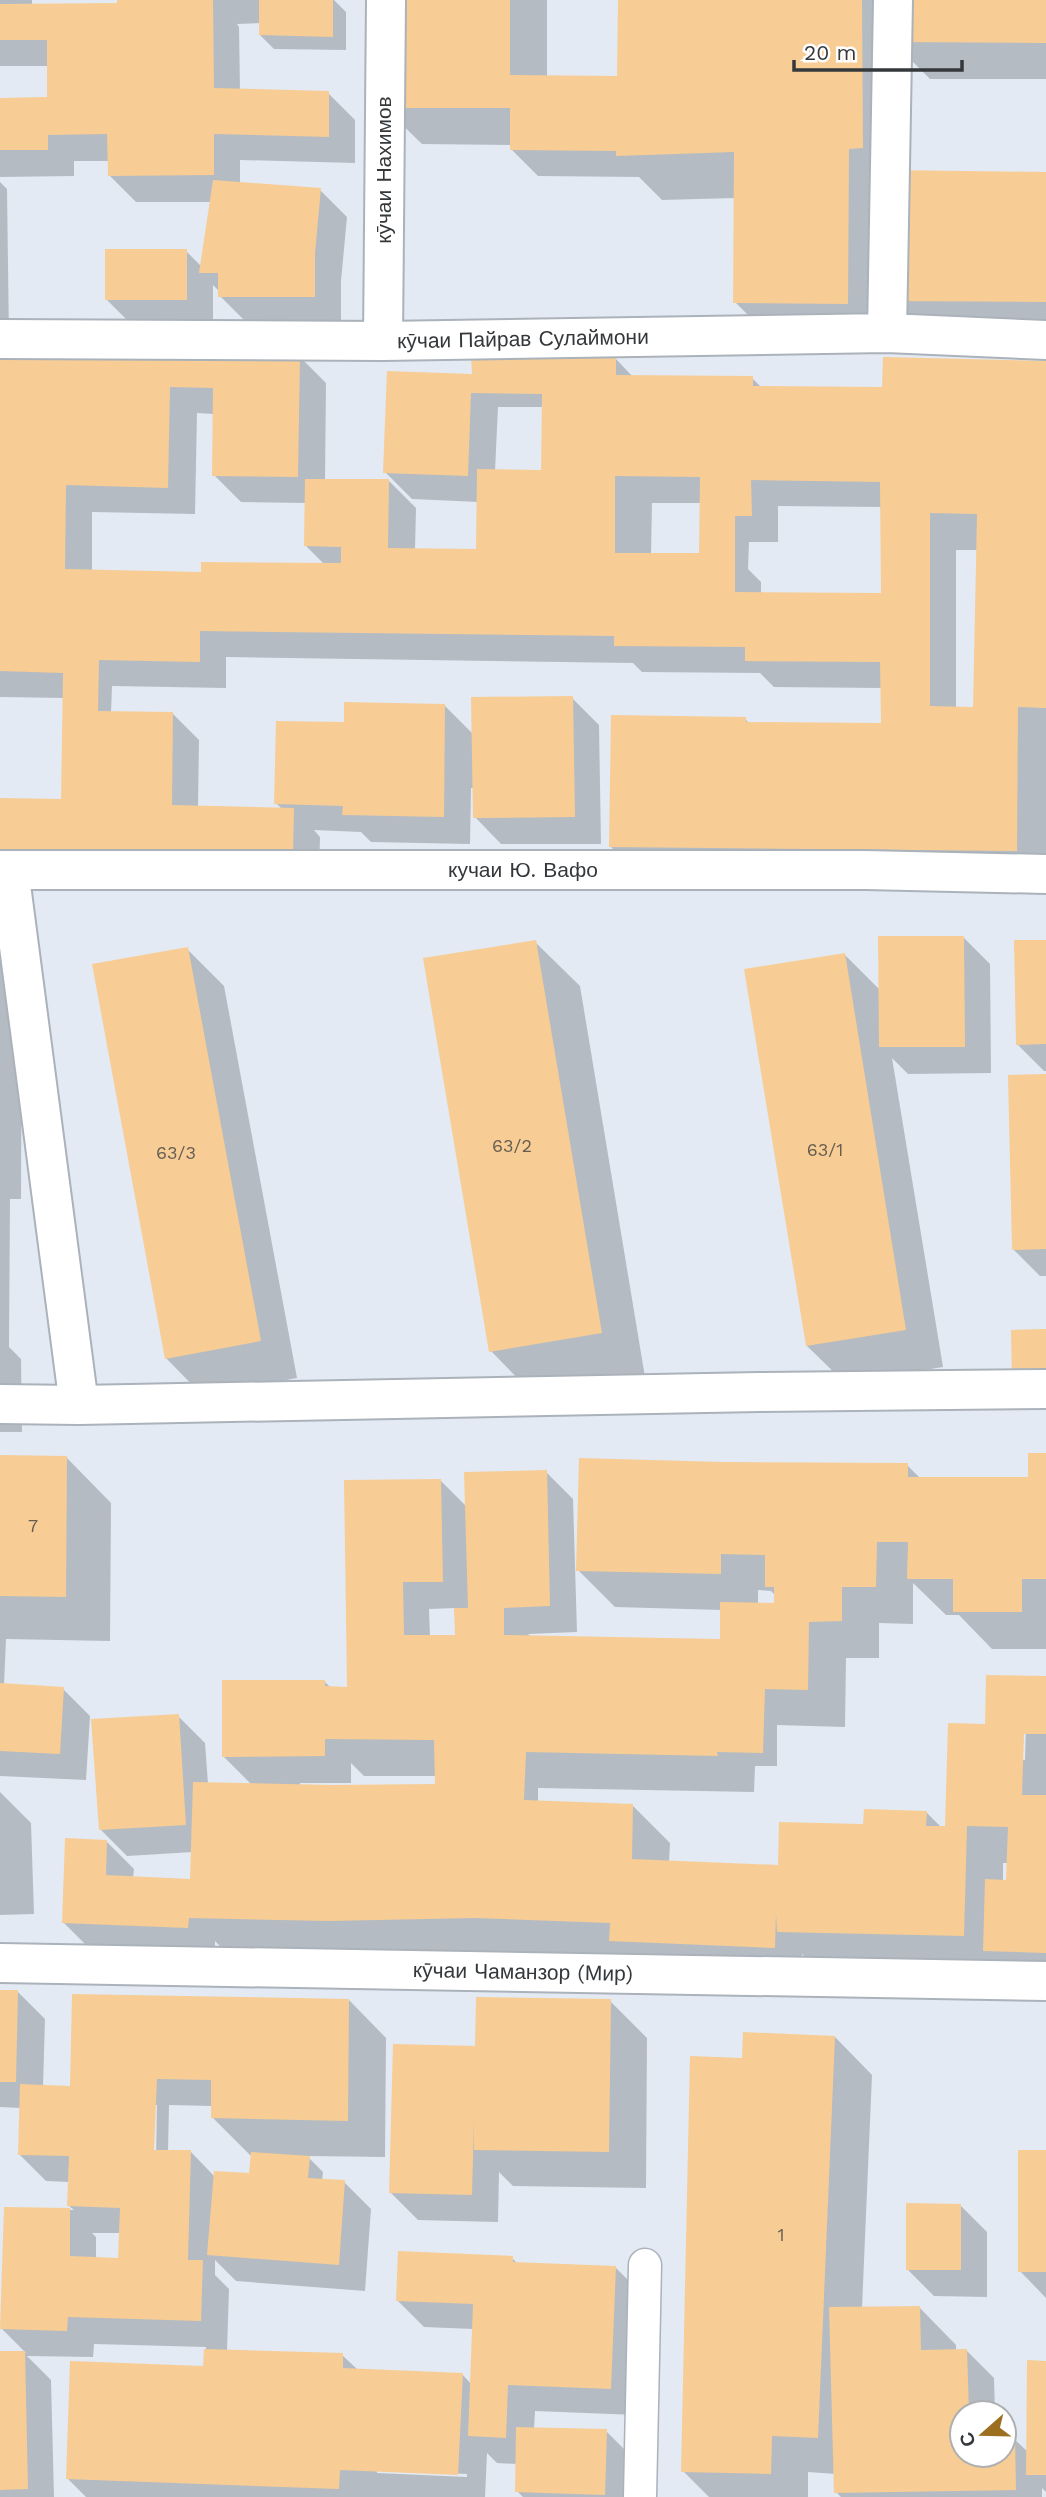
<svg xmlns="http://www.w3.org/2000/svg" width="1046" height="2497" font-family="'Work Sans',sans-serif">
	<rect width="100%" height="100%" fill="#e3eaf3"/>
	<path fill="#0003" fill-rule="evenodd" d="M0 0H32V5H118V0H334L346 12V50L274 49 260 35 261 23 237 24 239 27 240 91 328 93 355 120V163L240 160V184L320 190 347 217 341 281V323H247L220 296V292L213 285V327H134L107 300 186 251 201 266 211 202H136L109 175V161H74V176L0 177V100L49 99V66H0Z
		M384 0H547V77L619 78 620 0H1046V79H930L906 55 907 172 1046 173V338L772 339 735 302V198L662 200 639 177 538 176 511 149 512 145 422 144 384 107Z
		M0 182 7 189 9 338H0Z
		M0 354 299 356 326 383 325 481H389L416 508 415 550H478L479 502 412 499 385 472 473 375 616 359 633 377 752 378 761 387 881 389 1046 362V888L648 884 611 847 745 719 750 724 883 725 882 688 774 687 760 673 642 672 633 663 226 657V688L112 686 111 713H172L199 740 198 807 282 809 276 803 346 724 445 706 473 734 572 698 599 725 601 844H501L475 817 474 788H471L470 844 371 842 361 832 314 830 320 837 319 881 0 876V800L63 801 65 698 0 697ZM498 407H544L543 471H495ZM197 413 214 414V475L241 502 307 503 306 546 325 565 202 573 92 571V512L195 514ZM652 503H701L704 555H651ZM778 506 882 507 883 594 761 593V582L748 569 749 542H778ZM956 550H978L975 708H956Z
		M0 922 22 944 21 1199H10L9 1347 21 1359 22 1432H0Z
		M963 937 990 964 991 1073 908 1074 892 1058 943 1367 845 1383 807 1346 844 954 881 991Z
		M535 942 580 986 645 1377 535 1396 491 1351Z
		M1046 942V1071H1044L1017 1044Z
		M187 949 224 986 297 1378 203 1396 166 1358Z
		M1046 1076V1276H1040L1013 1249Z
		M1046 1455V1649H992L959 1615H946L913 1583V1624L879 1623V1658H846L845 1727 777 1725V1766H755L754 1792 538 1788V1803L633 1806 670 1843 669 1862 779 1867 865 1826 926 1812 942 1828H947L987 1726 1046 1678V1978L816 1968 802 1954 801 1974 228 1954 215 1941V1954L90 1949 63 1922 107 1842 134 1869 133 1878 192 1883 193 1852 127 1856 100 1829 178 1716 205 1743 208 1784 252 1785 223 1756 324 1681 331 1688H349L441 1481 467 1507 546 1472 573 1499 577 1632 528 1634 531 1637 722 1641V1610L615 1607 578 1570 724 1464 907 1465 921 1479H1029ZM758 1590 771 1591 775 1595V1605L758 1604ZM456 1608 457 1637H430L429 1609ZM1023 1725H1026L1025 1760H1022ZM351 1763 364 1776H436V1785L300 1786V1783H351ZM1003 1863H1008L1011 1882H1003Z
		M0 1457 67 1458 111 1503 110 1641 6 1639 4 1685 63 1689 90 1716 86 1780 0 1776Z
		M0 1792 31 1823 34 1914 0 1915Z
		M0 1991 18 1992 45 2019 43 2087H72L349 2000 386 2038 385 2157 307 2156 323 2172 322 2181 344 2182 371 2209 365 2291 236 2281 215 2260V2275L229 2289 227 2351 342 2355 358 2370 462 2374 471 2384 473 2329 424 2327 397 2300 512 2258 518 2264 616 2268 643 2295 637 2415 535 2411 534 2429 606 2431 633 2458 632 2497H523L517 2491V2464L497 2463 487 2453 485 2497H86L68 2479 205 2368 206 2347 94 2344 93 2357 27 2356 51 2380 54 2497H0V2353H26L2 2329 5 2209 74 2210 69 2206 70 2182 46 2181 19 2154 21 2108 0 2107ZM154 2105H157L156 2158H152ZM169 2105 212 2106V2117L250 2155H252L255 2176 215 2177 191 2152 168 2151ZM92 2233H121L120 2260 96 2259V2237ZM377 2470 467 2474V2477L377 2473Z
		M610 2001 647 2038 646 2188 513 2186 499 2172 498 2222 418 2220 391 2193 477 2048Z
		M835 2037 872 2075 862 2308 919 2307 956 2345V2351H967L994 2378 995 2413H962V2455H1004V2439H1014L1028 2452 1046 2362V2492L1042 2488V2497H841L836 2492V2474L808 2472V2497H709L683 2471 744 2060Z
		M1046 2152V2298L1020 2271Z
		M960 2205 987 2232V2297L934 2296 907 2269Z"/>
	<path fill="#f7cd95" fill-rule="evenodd" d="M117 0H213L214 88 329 91V137L214 134V175L108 176 107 134 48 135V150H0V98L47 97V40H0V4L117 3Z
		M259 0H333V37L259 35Z
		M383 0H510V75L617 76 618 0H862L863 148 849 149 848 304 733 303 734 152 616 156V151L510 150V108H383Z
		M891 0H1046V43L891 42Z
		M890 170 1046 172V302L889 301Z
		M213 180 321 188 315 253V297H218V273H199Z
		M105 249H187V300H105Z
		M0 352 300 354 298 477 212 476 213 388 170 387 168 488 66 485 65 569 201 572V562L341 563V547L304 546 305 479H389L388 548 476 549 477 469 541 470 542 394 471 393 468 476 383 473 387 371 472 374 471 356 616 358V375L753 376V386L882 387 883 357 1046 361V708L1018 707 1017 851 609 847 611 715 746 717V722L881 723 880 662 745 661V647L614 646V636L200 631V662L99 660 98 711 173 712 172 805 294 808 293 855 0 850V798L61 799 63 673 0 671ZM615 476 700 477 699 553H615ZM751 480 880 482 881 593 735 592V516H752ZM930 513 977 514 973 707 930 706Z
		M573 696 575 817 473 818 471 697Z
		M344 702 445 704 444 817 342 815 343 806 274 804 276 721 344 722Z
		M878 936H964L965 1047H879Z
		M536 940 602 1333 489 1352 423 958Z
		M1014 940H1046V1044L1016 1045Z
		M188 947 261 1341 165 1359 92 964Z
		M845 953 906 1330 806 1346 744 969Z
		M1046 1074V1249L1012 1250 1008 1075Z
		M1046 1329V1382L1012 1383 1011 1330Z
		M1028 1453H1046V1579H1022V1612H953V1579H907L908 1542H877L876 1587H842V1621L809 1622 808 1690 765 1689 763 1753 717 1752 718 1756 526 1752 524 1800 633 1804 632 1859 778 1865 779 1822 863 1824 864 1809 927 1811 926 1826H945L948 1723 985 1724 986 1675 1046 1676V1734H1024L1022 1795H1046V1953L983 1951 985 1879 1006 1880 1008 1827 967 1826 964 1936 777 1932 776 1913 775 1948 609 1941 610 1923 475 1918 329 1921 189 1918 188 1928 62 1923 65 1838 107 1840 106 1875 190 1879 193 1782 332 1785 435 1784 434 1740 325 1739V1756L222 1757V1680H325V1686L347 1687 344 1480 441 1479 443 1582H403L404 1635H455L454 1608H468L464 1472 547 1470 550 1606 504 1608V1635L720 1639V1602L774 1603V1587H765V1555L721 1554V1574L576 1571 579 1458 723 1462 908 1463V1477H1028Z
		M0 1455 67 1456 66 1597 0 1596Z
		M0 1683 64 1687 60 1754 0 1751Z
		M179 1714 186 1825 99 1830 91 1719Z
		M0 1990H18L16 2082H0Z
		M72 1994 349 1999 348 2121 211 2118V2080L157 2079 154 2150H191L188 2260H203L201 2321 68 2317 67 2331 0 2329 4 2207 70 2208V2256L118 2258 120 2208 67 2206 69 2156 18 2155 20 2084 70 2086Z
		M476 1997 611 1999 609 2152 474 2150V2121L472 2195 389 2193 393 2044 475 2046Z
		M743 2032 835 2036 818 2438 772 2436 771 2474 681 2472 690 2056 742 2058Z
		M1018 2150H1046V2272H1018Z
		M251 2152 310 2156 308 2178 345 2180 339 2265 207 2255 214 2171 249 2173Z
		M906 2203 961 2204V2270H906Z
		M398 2251 513 2256V2262L616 2266 611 2389 508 2385 506 2438 468 2436 473 2304 396 2301Z
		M920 2306 921 2350 967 2349 969 2413H962V2455H1004V2437H1015L1016 2490 834 2493 829 2307Z
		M204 2349 343 2353V2368L463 2373 458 2475 340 2470 339 2489 66 2479 70 2361 203 2366Z
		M0 2351H25L28 2489 0 2490Z
		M1027 2360 1046 2361V2475H1026Z
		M516 2427 607 2429 605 2495 515 2492Z"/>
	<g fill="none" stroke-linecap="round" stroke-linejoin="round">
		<defs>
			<path id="lane" d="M640 2497 645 2265"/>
			<path id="street" d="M887 333 893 0
				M0 339 383 341 887 333 1046 340
				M383 341 386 0
				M0 870H865L1046 874
				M9 870 79 1405
				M0 1404 79 1405 759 1392 1046 1389
				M0 1963 1046 1981"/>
		</defs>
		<use href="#lane" stroke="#abb2ba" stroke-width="35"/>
		<use href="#street" stroke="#abb2ba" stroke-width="42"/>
		<use href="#lane" stroke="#fff" stroke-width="32"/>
		<use href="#street" stroke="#fff" stroke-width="38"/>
	</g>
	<g text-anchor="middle" stroke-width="5" stroke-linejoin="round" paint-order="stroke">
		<g font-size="18" fill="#665d52">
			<text x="512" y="1152">63/2</text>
			<text x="825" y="1156">63/1</text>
			<text x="176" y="1159">63/3</text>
			<text x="33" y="1532">7</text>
			<text x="781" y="2241">1</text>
		</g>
		<g font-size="21" fill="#35383b" stroke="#fff">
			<text transform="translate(384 170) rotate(-90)" y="7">кӯчаи Нахимов</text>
			<text transform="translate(523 339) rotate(-1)" y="7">кӯчаи Пайрав Сулаймони</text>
			<text x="523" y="877">кучаи Ю. Вафо</text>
			<text transform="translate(523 1972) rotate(1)" y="7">кӯчаи Чаманзор (Мир)</text>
		</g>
	</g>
	<g transform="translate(983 2434) rotate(250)"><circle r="33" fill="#ffffff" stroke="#aeafb1" stroke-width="2"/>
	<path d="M0-5L12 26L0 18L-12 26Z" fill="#9c6e1f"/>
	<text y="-10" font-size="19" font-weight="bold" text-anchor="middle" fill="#35383b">С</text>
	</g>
	<path d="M794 60v10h168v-10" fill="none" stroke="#35383b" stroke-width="3.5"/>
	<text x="804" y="60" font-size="21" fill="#35383b" stroke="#ffffff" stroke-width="5" paint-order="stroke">20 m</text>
</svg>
